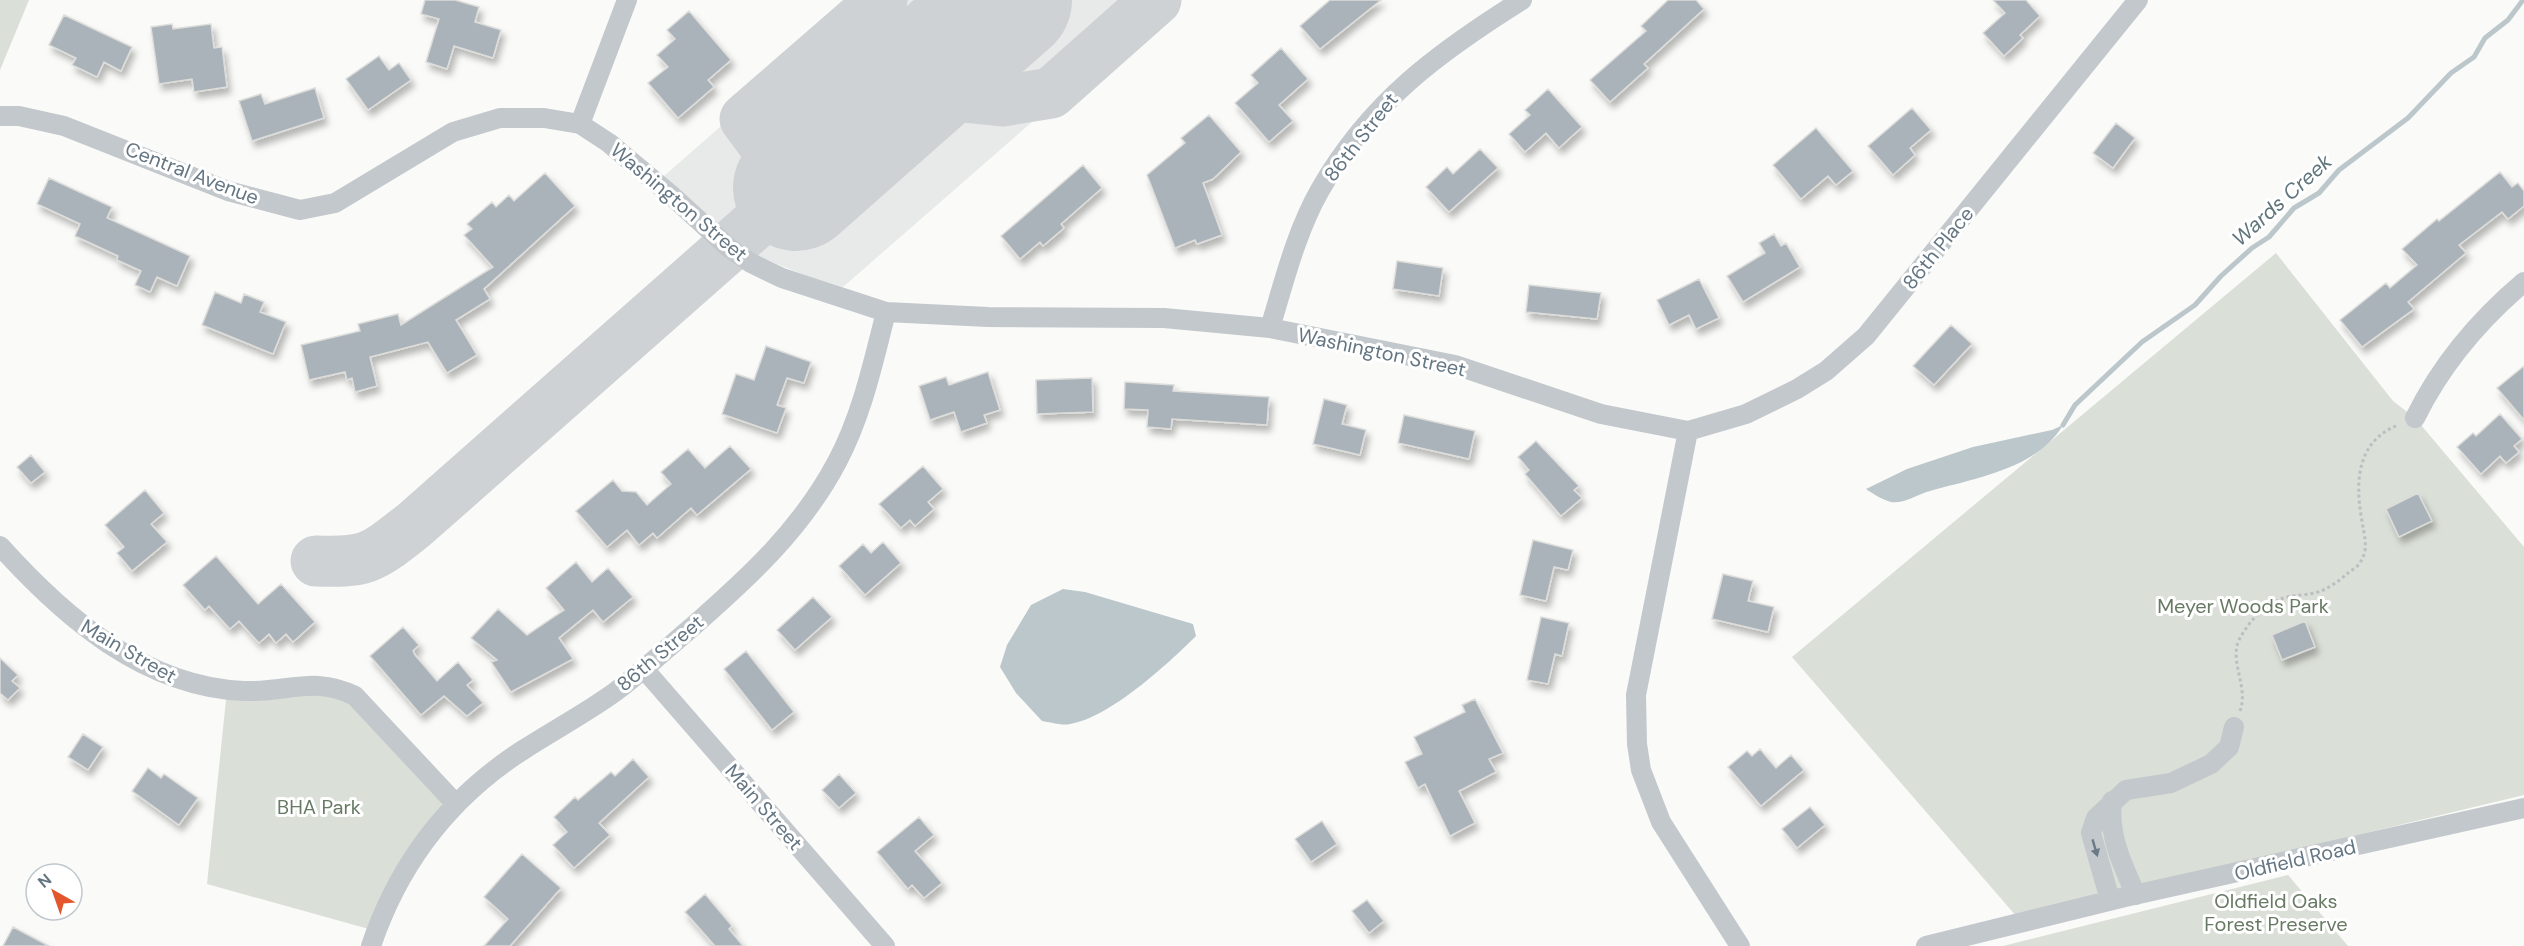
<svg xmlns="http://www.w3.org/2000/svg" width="2524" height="946" font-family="'DM Sans',sans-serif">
	<defs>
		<filter id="shadow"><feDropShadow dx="3.5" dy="6" stdDeviation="3" flood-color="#0004"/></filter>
	</defs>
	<rect width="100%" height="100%" fill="#fafaf8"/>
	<path fill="#e8e9e9" d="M865 0H1172L843 287 804 275 755 255 707 217 664 176Z"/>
	<path fill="#dadfd7" d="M0 0H29L0 70Z
		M2276 253 2393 401 2415 418 2524 547V795L2017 917 1792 657Z
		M340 688 455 803 376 931 207 884 227 690Z
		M2288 875 2348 946H2003Z"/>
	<path fill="#bbc7cb" d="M2063 425C2037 469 1975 478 1930 491 1918 494 1904 504 1891 502 1883 500 1873 494 1866 489L1907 469 1973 447 2052 430Z
		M1063 589 1085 592 1193 624 1196 636C1168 664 1109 718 1070 724 1062 726 1050 722 1042 721L1016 693 1000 667 1007 645 1031 605Z"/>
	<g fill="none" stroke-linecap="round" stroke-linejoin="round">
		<path stroke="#bbc7cb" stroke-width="5" d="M2063 425 2075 405 2142 342 2195 305 2221 276 2252 248 2269 237 2294 208 2319 193 2339 170 2408 118 2451 73 2474 57 2485 38 2508 20 2523 0"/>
		<path stroke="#ced2d4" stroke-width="51" d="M906 91 1002 101 1051 93 1156 0
			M316 561C369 563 373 557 414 525L796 188 745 119 882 0"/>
		<path stroke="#ced2d4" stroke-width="126" d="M796 188 1009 0"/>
	</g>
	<path fill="#aab3b9" stroke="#dcdcda" stroke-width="1.5" filter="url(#shadow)" d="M425 0H455L479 7 475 22 501 30 493 58 454 46 447 69 426 62 439 19 421 14Z
		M1330 0H1381L1320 49 1300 26Z
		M1668 0H1696L1704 9 1644 64 1648 68 1610 102 1590 80 1646 31 1641 26Z
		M1993 0H2026L2040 16 2020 35 2023 38 2004 56 1983 33 2005 13Z
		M689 11 731 60 708 80 714 87 678 118 648 83 668 67 657 55 675 39 667 30Z
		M64 15 132 47 121 71 104 62 97 77 72 65 76 58 49 45Z
		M172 24 173 29 211 24 214 48 222 47 227 87 194 92 192 79 159 84 151 27Z
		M1281 48 1308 79 1279 105 1293 121 1269 142 1235 103 1258 83 1251 75Z
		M379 56 389 70 399 63 411 80 368 110 346 79Z
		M315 88 324 118 252 141 239 101 261 94 265 104Z
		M1548 89 1582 127 1559 148 1546 133 1525 152 1509 134 1530 115 1525 110Z
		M1912 108 1931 130 1910 148 1915 155 1893 175 1868 146Z
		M1209 115 1241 152 1213 179 1203 183 1222 235 1197 244 1195 240 1175 248 1147 175 1185 143 1181 138Z
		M2116 123 2135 138 2113 168 2093 153Z
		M1816 128 1853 171 1836 185 1828 176 1801 199 1773 165Z
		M1480 149 1498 168 1449 212 1426 187 1447 167 1453 174Z
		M1083 165 1102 188 1061 224 1064 228 1043 246 1040 242 1020 259 1001 236Z
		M2500 172 2512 187 2518 183 2524 191V206L2508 219 2502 212 2459 245 2466 253 2408 302 2414 309 2362 347 2340 320 2386 283 2390 288 2417 265 2402 249 2437 219 2439 221Z
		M545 173 575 206 484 289 490 299 456 320 477 355 447 373 428 342 370 357 377 386 355 392 352 378 347 380 345 372 309 380 301 345 360 331 358 324 398 314 401 325 493 267 464 235 472 229 467 224 492 202 496 207 509 195 514 201Z
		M49 178 112 207 107 218 190 256 177 286 157 277 150 292 135 285 141 271 117 260 118 256 75 236 80 224 37 204Z
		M1774 234 1781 246 1786 243 1800 267 1743 302 1727 276 1765 253 1759 243Z
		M1397 261 1443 268 1439 296 1393 289Z
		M1699 279 1719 318 1696 329 1689 315 1669 325 1657 300Z
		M1529 285 1601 293 1597 319 1526 312Z
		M215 292 241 303 244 294 264 302 260 312 286 322 273 354 202 325Z
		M1951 325 1972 344 1934 385 1913 366Z
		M766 346 811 362 804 383 787 378 777 405 786 408 777 433 722 414 736 374 754 380Z
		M2524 366V420L2497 388Z
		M988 372 1000 410 984 415 987 423 961 432 954 412 930 420 919 386 946 377 949 385Z
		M1092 378 1093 412 1037 414 1036 380Z
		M1125 382 1174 385 1173 391 1269 397 1267 425 1172 419 1171 429 1147 427 1148 410 1124 409Z
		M1324 399 1347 405 1342 424 1366 430 1360 455 1313 444Z
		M2500 414 2522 439 2514 446 2519 452 2506 463 2500 456 2481 474 2457 447 2473 433 2476 436Z
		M1404 415 1475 431 1469 459 1398 443Z
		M1536 441 1579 486 1574 490 1582 498 1561 516 1525 474 1529 470 1518 457Z
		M730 446 751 469 697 515 691 508 657 538 653 533 639 545 627 530 607 547 576 511 613 480 622 491 636 492 647 505 671 484 661 472 688 449 705 468Z
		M31 455 45 472 31 483 17 467Z
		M923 466 943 489 928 502 934 509 915 526 910 520 901 528 879 504Z
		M145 490 164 513 151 524 167 542 132 571 117 553 124 547 105 525Z
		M2418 493 2432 521 2399 537 2386 509Z
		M1533 540 1573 550 1568 570 1554 567 1546 601 1520 595Z
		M883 542 901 563 865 595 839 566 863 544 871 553Z
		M216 556 258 604 281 584 315 622 293 642 286 634 276 643 269 634 259 643 239 621 230 629 209 606 205 610 183 585Z
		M576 562 592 582 608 568 633 597 603 622 593 610 559 638 573 659 511 692 491 662 497 660 471 638 498 609 527 635 564 610 546 588Z
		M1723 574 1753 581 1748 601 1774 607 1768 632 1712 619Z
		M813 597 832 617 795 650 777 630Z
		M1541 617 1569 623 1562 656 1555 654 1548 684 1527 680Z
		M2305 621 2315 647 2282 660 2272 635Z
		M403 627 419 645 413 651 415 655 437 681 458 662 473 680 467 685 483 703 467 716 444 696 421 715 370 656Z
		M746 651 794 712 772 730 724 669Z
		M0 658 18 675 12 681 20 688 8 700 0 693Z
		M1475 699 1503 753 1489 759 1496 772 1459 791 1475 823 1450 836 1425 784 1418 788 1405 762 1422 754 1414 737 1465 712 1462 705Z
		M83 734 103 747 88 770 68 757Z
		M1760 749 1776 768 1791 755 1804 770 1761 806 1728 767 1747 751 1752 756Z
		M633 759 649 777 599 823 610 835 574 868 553 845 567 832 554 817 575 797 578 800 611 772 615 776Z
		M148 768 161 778 164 774 198 798 179 825 132 791Z
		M839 774 856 793 839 808 822 790Z
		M1810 807 1825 825 1797 848 1782 829Z
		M919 817 934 835 915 851 942 883 924 898 912 885 908 889 877 852Z
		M1322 821 1337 844 1311 862 1295 839Z
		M522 854 561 888 510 946H484L508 919 484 897Z
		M705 894 732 926 729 929 743 946H715L685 912Z
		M1367 900 1384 921 1369 933 1352 911Z
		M13 927 49 946H3Z"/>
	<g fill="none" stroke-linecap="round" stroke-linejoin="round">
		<path stroke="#bbbfc2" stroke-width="3" stroke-dasharray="3 3" stroke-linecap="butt" d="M2240 711C2249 688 2229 661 2239 640 2248 623 2262 606 2281 599 2293 594 2309 596 2321 591 2331 587 2340 580 2348 573 2352 570 2359 566 2361 561 2369 548 2364 535 2362 521 2355 482 2356 442 2398 425"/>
		<path stroke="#c3c8cc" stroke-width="20" d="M0 116H19L64 126 228 191 300 210 335 203 453 132 500 118H544L580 124 609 143 671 195 729 248 751 263 782 278 886 312 988 317 1164 318 1270 328 1455 365 1601 414 1688 431 1746 414 1797 389 1826 371 1866 336 2138 0
			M580 124 627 0
			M1270 328C1284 282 1296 232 1320 190 1370 102 1439 52 1522 0
			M2415 418C2441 365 2479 320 2524 282
			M1688 431 1636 695 1637 744 1641 770 1661 822 1740 946
			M0 546C64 617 144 687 244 691 287 693 314 675 355 696L455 803
			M644 669 885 946
			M2112 801C2108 835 2122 864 2136 895
			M2110 900 2091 833 2096 818 2126 790 2171 783 2211 764 2229 747 2234 727
			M371 946C399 863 450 797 523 750 554 730 586 713 615 692 642 672 666 649 691 628 748 578 801 530 837 462 862 415 873 363 886 312
			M1926 946 2125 897 2524 808"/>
	</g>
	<defs><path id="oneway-solid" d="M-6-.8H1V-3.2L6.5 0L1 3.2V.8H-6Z" transform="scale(1.5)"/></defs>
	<use fill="#6a7a87" href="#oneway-solid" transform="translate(2095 848) rotate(74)"/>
	<g text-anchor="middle" stroke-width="6" stroke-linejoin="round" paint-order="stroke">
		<g font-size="20" fill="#657683" stroke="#fff">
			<text transform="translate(1361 137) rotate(-52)" y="7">86th Street</text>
			<text transform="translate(192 173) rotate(21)" y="7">Central Avenue</text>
			<text transform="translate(679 202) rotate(40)" y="7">Washington Street</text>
			<text transform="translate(1938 248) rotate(-51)" y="7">86th Place</text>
			<text transform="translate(1382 352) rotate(12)" y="7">Washington Street</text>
			<text transform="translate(129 651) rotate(30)" y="7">Main Street</text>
			<text transform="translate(660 653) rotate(-40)" y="7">86th Street</text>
			<text transform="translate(764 807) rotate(49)" y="7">Main Street</text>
			<text transform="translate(2295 860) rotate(-13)" y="7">Oldfield Road</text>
		</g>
		<g font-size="20" fill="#687a64" stroke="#fff">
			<text x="2243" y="613">Meyer Woods Park</text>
			<text x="319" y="814">BHA Park</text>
			<text x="2276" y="908">Oldfield Oaks<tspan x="2276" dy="23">Forest Preserve</tspan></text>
		</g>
		<g font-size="21" font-style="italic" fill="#60757c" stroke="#fff">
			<text transform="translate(2282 200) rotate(-42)" y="7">Wards Creek</text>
		</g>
	</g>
	<g transform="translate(54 892) rotate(320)"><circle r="28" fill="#ffffff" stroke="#c1c8cd" stroke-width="1.5"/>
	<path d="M0-4.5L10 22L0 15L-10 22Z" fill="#e4572e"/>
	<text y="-9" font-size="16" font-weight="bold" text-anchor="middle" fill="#657683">N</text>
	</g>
</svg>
